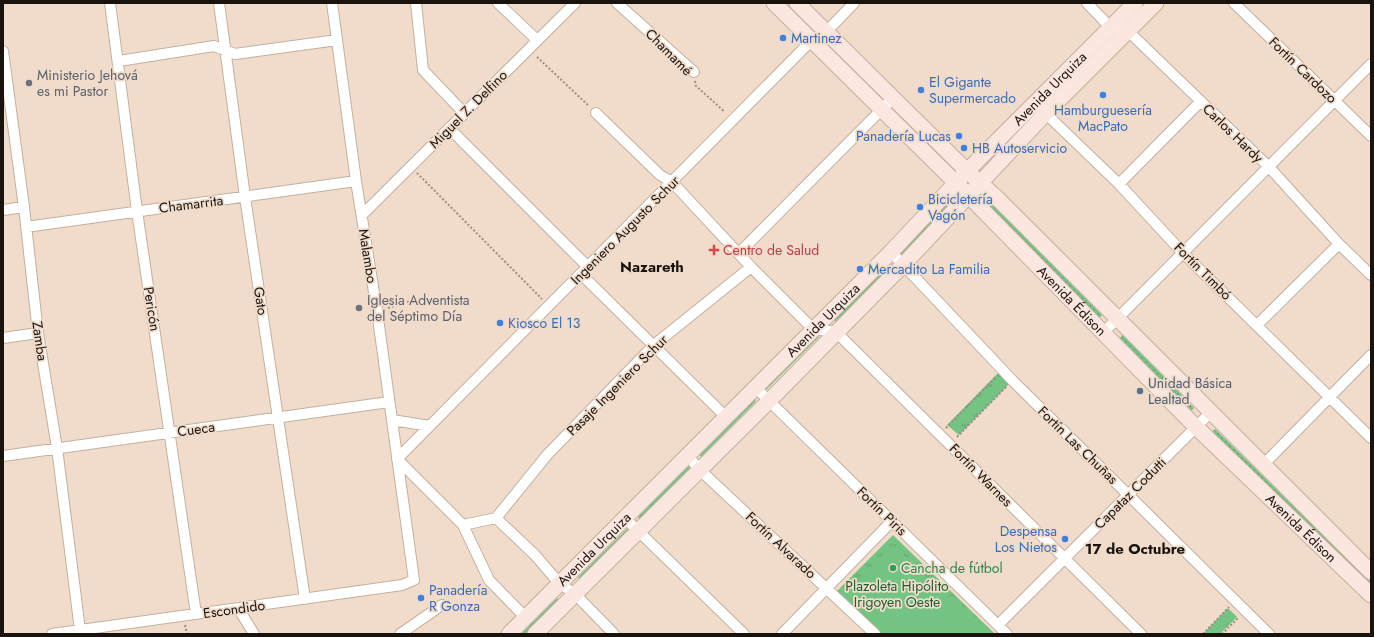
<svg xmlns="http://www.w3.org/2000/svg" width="1374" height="637" font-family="Jost,sans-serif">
	<defs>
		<pattern id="grass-dots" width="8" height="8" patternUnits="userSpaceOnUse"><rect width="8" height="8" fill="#73c383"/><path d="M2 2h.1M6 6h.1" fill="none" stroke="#63a770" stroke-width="1.8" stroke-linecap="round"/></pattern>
		<pattern id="park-tufts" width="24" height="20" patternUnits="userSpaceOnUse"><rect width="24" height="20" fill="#73c383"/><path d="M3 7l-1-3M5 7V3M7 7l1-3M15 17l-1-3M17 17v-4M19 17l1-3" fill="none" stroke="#63a770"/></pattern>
	</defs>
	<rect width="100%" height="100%" fill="#f1dccb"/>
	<path fill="url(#grass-dots)" d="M894 108 955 169 952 173 891 111Z
		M987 198 1102 315 1099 319 983 202Z
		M1123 334 1194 408 1191 411 1120 338Z
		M1215 429 1371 582V588L1212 432Z"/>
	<path fill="url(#park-tufts)" d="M959 192 962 194 901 255 898 252Z
		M887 264 890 267 836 322 833 319Z
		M816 334 819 337 766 390 764 388Z
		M1000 371 1011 382 959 435 947 425Z
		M754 399 756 401 701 457 699 454Z
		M688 466 691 469 641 519 638 517Z
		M628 528 630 529 580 579 578 577Z
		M893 535 995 634H881L837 591Z
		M557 598 559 601 525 634H521Z
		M1228 608 1237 617 1220 634H1203Z"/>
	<path fill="#73c383" d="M893 545 973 623 963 634H891L847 591Z"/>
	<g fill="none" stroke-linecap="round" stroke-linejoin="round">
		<defs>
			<path id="minor" d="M110 3 137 211 196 614
				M219 3 245 197 305 599
				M416 3 423 70 464 113
				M498 3 537 40
				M617 3 694 72
				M1087 3 1110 27 1128 31 1269 167 1339 244 1371 275
				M1234 3 1371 136
				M3 51 24 207 38 333 57 448 80 630
				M119 61 214 46 235 54 337 40
				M1041 109 1119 184 1182 252 1371 438
				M596 113 660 175 672 182 751 267 813 329 836 332 1141 634
				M449 128 588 267
				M1119 184 1201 101
				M3 210 24 207
				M362 215 575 3
				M26 227 356 181
				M740 252 893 98
				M891 252 1013 381 1269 634
				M581 274 727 418
				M1257 325 1339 244
				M1103 333 1371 64
				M3 338 38 333
				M756 388 1007 634
				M392 420 430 426
				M3 456 389 402
				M688 456 700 470 875 634
				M397 459 812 40 826 32 854 3
				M397 459 463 525 489 580 525 617
				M1264 464 1371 355
				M496 518 547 455 654 345 751 267
				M496 518 535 555 559 583 575 594 614 634
				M626 519 744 634
				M463 525 496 518
				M238 608 254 634
				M998 625 1211 412
				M52 634 402 585 414 580 377 311 356 181 332 3
				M400 634 442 605
				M782 634 892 521"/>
			<g id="secondary">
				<path id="s1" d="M774 3 956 183 1196 427 1371 595"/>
				<path d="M797 3 967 171 997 198 1371 572"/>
				<path id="s2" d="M509 634 891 252 967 171 1135 3"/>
				<path d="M535 634 770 400 903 265 1046 113 1156 3"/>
			</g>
		</defs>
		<use href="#minor" stroke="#c3b09f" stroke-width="12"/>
		<use href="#secondary" stroke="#c3b09f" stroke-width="17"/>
		<path stroke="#9c8d80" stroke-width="2" stroke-dasharray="2 2" stroke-linecap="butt" d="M537 57 589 106
			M695 81 696 86 725 112
			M417 173 542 299
			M388 308 427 296
			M946 428 996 377
			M957 437 1006 387
			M185 625 187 634
			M1203 634 1229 607
			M1222 634 1239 617"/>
		<use href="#minor" stroke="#fff" stroke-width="10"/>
		<use href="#secondary" stroke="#fce6e0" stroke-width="15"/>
	</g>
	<g fill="#3f7fe0" stroke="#f1dccb" stroke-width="1.5">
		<circle cx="783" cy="38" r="4"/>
		<circle cx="921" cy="90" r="4"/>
		<circle cx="1103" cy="95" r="4"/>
		<circle cx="959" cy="136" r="4"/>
		<circle cx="964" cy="148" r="4"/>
		<circle cx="920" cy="207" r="4"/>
		<circle cx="860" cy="269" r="4"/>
		<circle cx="500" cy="323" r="4"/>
		<circle cx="1065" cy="539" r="4"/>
		<circle cx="421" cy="598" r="4"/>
	</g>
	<g fill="#6b7280" stroke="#f1dccb" stroke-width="1.5">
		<circle cx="29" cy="83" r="4"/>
		<circle cx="359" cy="308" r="4"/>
	</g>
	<path fill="#e0444e" stroke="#f1dccb" stroke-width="1.5" d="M712 244h4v4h4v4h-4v4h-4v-4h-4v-4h4z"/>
	<circle fill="#5c6f8a" stroke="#f1dccb" stroke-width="1.5" cx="1140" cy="391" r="4"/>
	<circle fill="#2e9e5b" stroke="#f1dccb" stroke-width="1.5" cx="893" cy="568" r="4"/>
	<g text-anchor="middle" stroke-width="3.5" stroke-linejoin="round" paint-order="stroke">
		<g font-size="14" fill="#366cbe" stroke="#f1dccb" text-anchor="start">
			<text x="791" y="43">Martinez</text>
			<text x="929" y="87">El Gigante<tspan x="929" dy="16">Supermercado</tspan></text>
			<text x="1103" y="115" text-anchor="middle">Hamburguesería<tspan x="1103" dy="16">MacPato</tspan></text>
			<text x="951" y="141" text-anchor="end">Panadería Lucas</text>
			<text x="972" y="153">HB Autoservicio</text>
			<text x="928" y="204">Bicicletería<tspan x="928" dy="16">Vagón</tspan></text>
			<text x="868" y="274">Mercadito La Familia</text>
			<text x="508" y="328">Kiosco El 13</text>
			<text x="1057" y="536" text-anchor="end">Despensa<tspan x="1057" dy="16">Los Nietos</tspan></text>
			<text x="429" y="595">Panadería<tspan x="429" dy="16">R Gonza</tspan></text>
		</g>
		<g font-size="14" fill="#1a130d" stroke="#f1dccb">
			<text transform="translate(669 52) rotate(45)" y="5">Chamamé</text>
			<text transform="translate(1303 70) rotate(44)" y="5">Fortín Cardozo</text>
			<text dy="5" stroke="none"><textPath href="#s2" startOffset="768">Avenida Urquiza</textPath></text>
			<text transform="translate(468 109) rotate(-45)" y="5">Miguel Z. Delfino</text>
			<text transform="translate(1233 133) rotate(44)" y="5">Carlos Hardy</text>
			<text transform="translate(191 204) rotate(-7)" y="5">Chamarrita</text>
			<text transform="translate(625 230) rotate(-45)" y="5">Ingeniero Augusto Schur</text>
			<text transform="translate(368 256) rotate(81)" y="5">Malambo</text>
			<text transform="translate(1203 271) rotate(45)" y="5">Fortín Timbó</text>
			<text transform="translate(261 301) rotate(81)" y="5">Gato</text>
			<text dy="5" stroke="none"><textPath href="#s1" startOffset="421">Avenida Édison</textPath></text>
			<text transform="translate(152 309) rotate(81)" y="5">Pericón</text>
			<text dy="5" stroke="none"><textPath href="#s2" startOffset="444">Avenida Urquiza</textPath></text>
			<text transform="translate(40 341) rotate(82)" y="5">Zamba</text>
			<text transform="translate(617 385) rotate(-45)" y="5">Pasaje Ingeniero Schur</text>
			<text transform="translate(196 429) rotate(-8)" y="5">Cueca</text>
			<text transform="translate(1078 445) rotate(44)" y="5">Fortín Las Chuñas</text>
			<text transform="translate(981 475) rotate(45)" y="5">Fortín Warnes</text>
			<text transform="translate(1130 493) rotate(-45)" y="5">Capataz Codutti</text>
			<text transform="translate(882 511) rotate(44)" y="5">Fortín Piris</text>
			<text dy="5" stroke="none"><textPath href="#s1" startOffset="744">Avenida Édison</textPath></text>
			<text transform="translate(781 545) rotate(43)" y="5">Fortín Alvarado</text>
			<text dy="5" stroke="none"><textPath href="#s2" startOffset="120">Avenida Urquiza</textPath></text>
			<text transform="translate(234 609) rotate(-8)" y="5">Escondido</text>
		</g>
		<g font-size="14" fill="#5b616d" stroke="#f1dccb" text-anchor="start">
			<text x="37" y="80">Ministerio Jehová<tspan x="37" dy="16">es mi Pastor</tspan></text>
			<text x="367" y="305">Iglesia Adventista<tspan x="367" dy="16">del Séptimo Día</tspan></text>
		</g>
		<g font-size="14" fill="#be3a42" stroke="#f1dccb" text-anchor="start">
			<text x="723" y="255">Centro de Salud</text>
		</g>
		<g font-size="14" fill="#4e5e75" stroke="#f1dccb" text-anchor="start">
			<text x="1148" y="388">Unidad Básica<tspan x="1148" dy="16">Lealtad</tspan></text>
		</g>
		<g font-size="14" fill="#27864d" stroke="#f1dccb" text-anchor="start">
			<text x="901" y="573">Cancha de fútbol</text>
		</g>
		<g font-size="14" fill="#1f5b2f" stroke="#f1dccb">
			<text x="897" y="591">Plazoleta Hipólito<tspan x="897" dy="16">Irigoyen Oeste</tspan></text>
		</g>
		<g font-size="15" font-weight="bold" fill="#1a130d" stroke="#f1dccb">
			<text x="652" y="272">Nazareth</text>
			<text x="1135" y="554">17 de Octubre</text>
		</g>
	</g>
	<rect width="1374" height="637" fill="none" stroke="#1a130d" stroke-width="8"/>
</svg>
